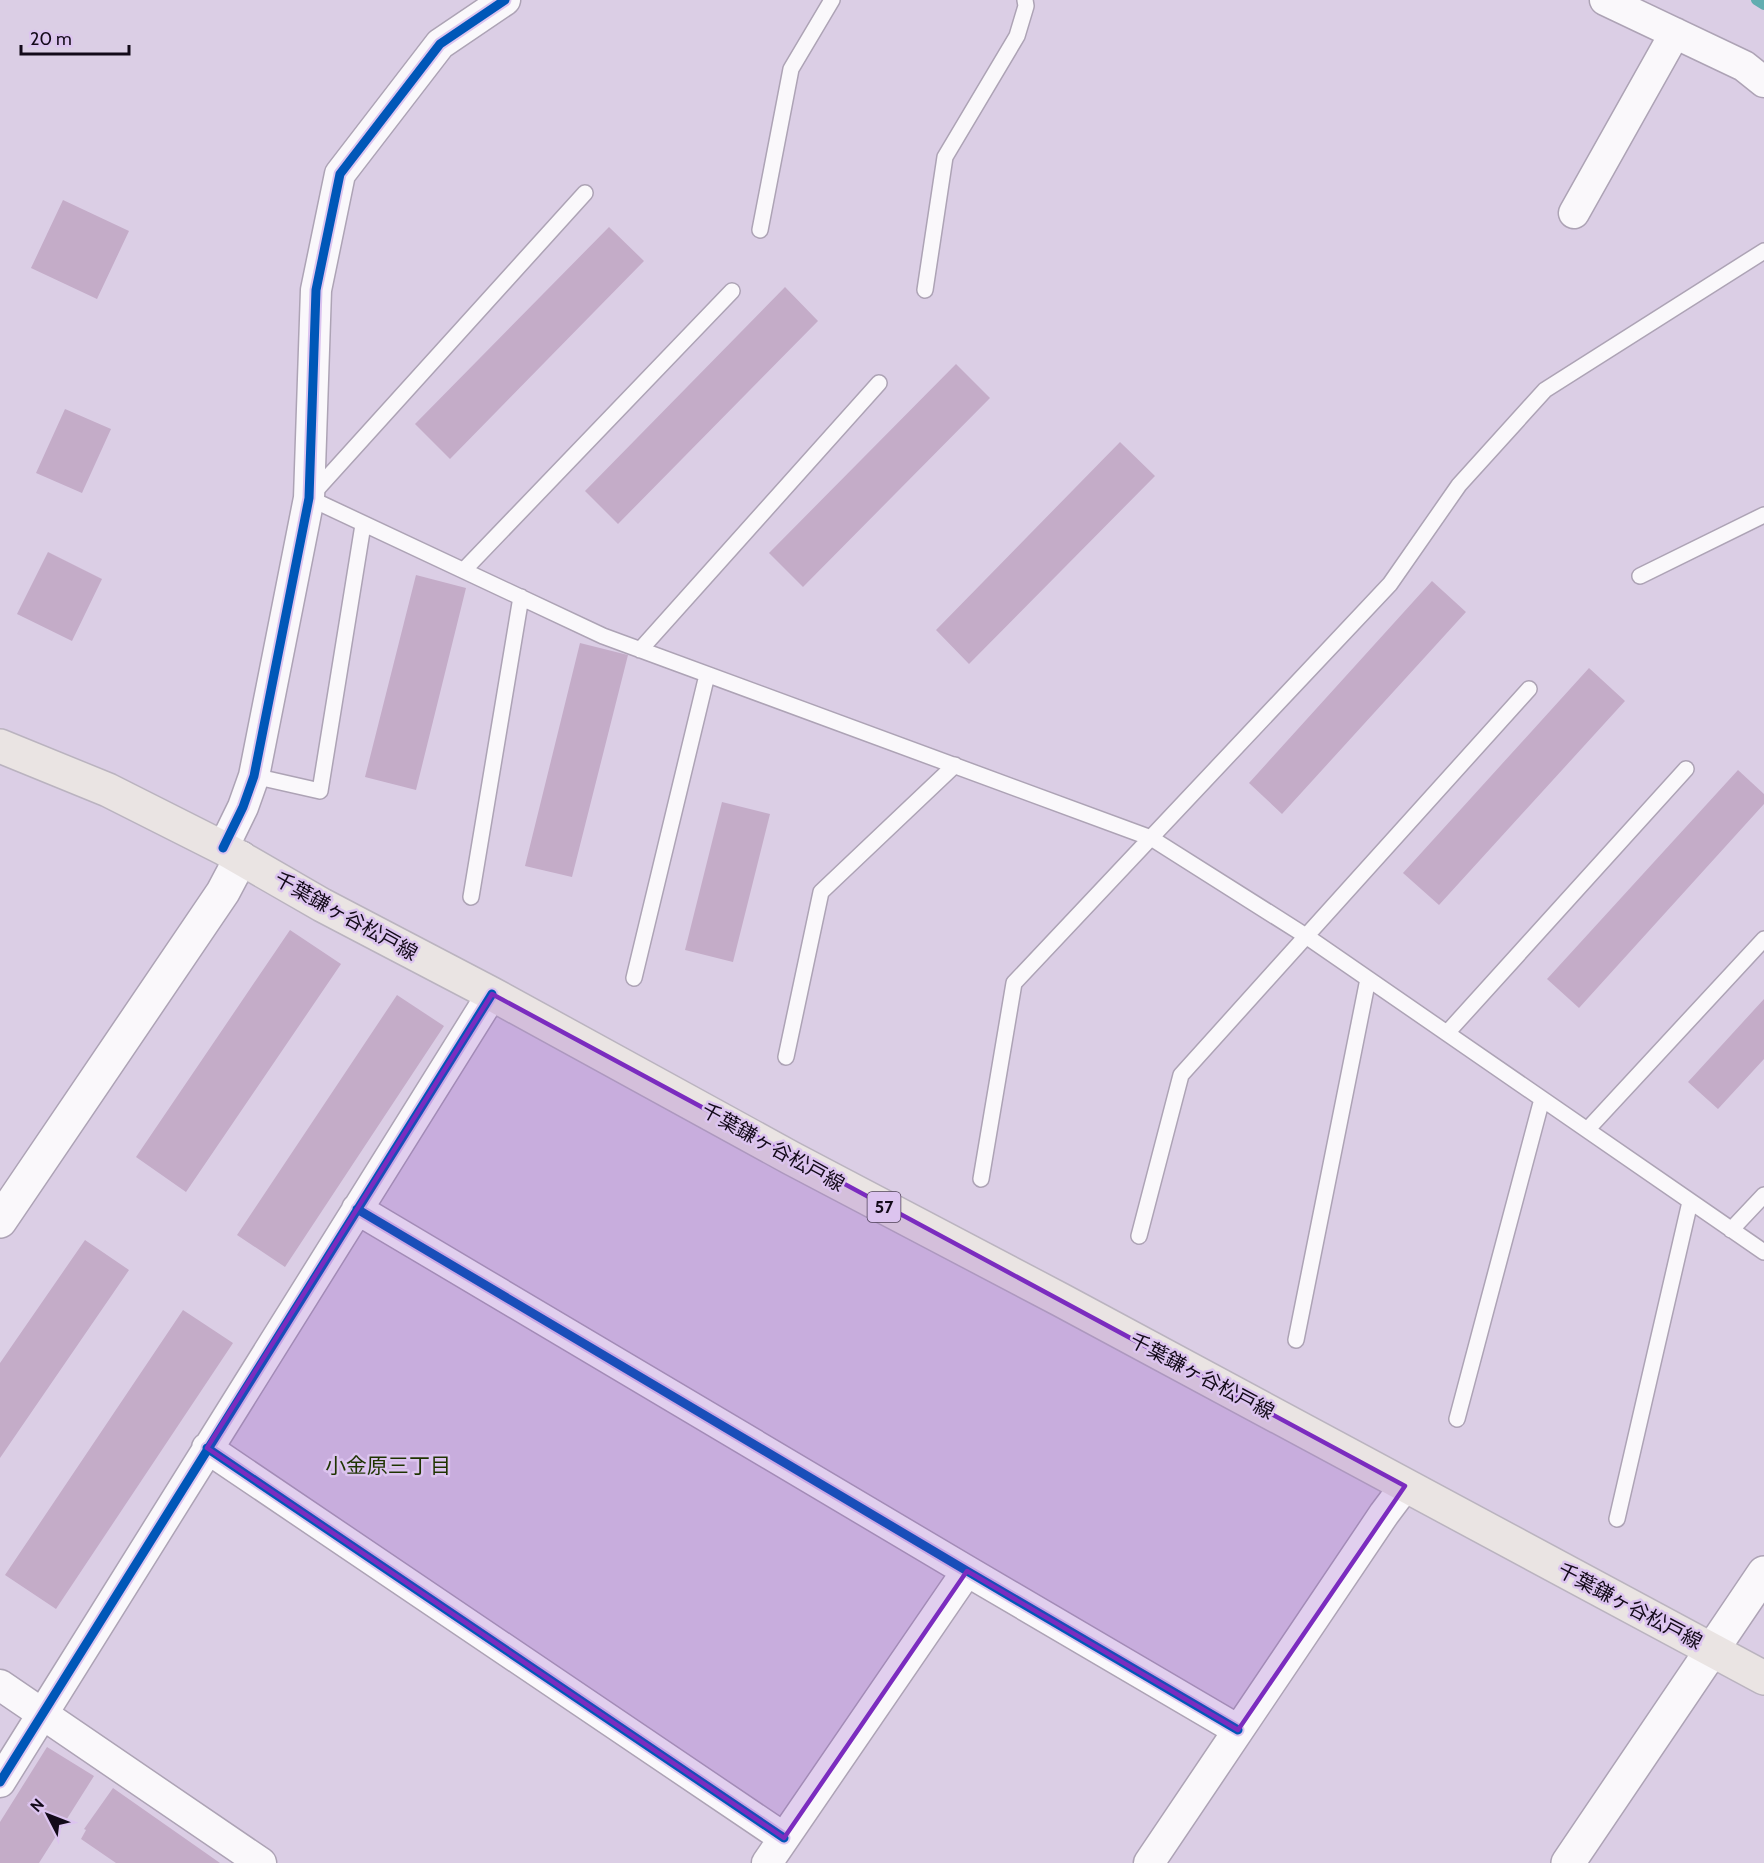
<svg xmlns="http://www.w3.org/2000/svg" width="1764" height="1863" font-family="Cabin,'Noto Sans JP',sans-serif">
	<rect width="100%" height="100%" fill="#dbcee5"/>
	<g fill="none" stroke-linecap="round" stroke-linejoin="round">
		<path stroke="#62adb0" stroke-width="10" d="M1756 0 1764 5"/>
	</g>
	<path fill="#c4acc8" d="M63 200 129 231 97 299 31 268Z
		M609 227 644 261 450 459 415 424Z
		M785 287 818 321 618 524 585 491Z
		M956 364 990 398 803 587 769 553Z
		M65 409 111 429 82 493 36 473Z
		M1120 442 1155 476 969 664 936 630Z
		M48 552 102 579 72 641 17 614Z
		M416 575 466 588 416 790 365 777Z
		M1432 581 1466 612 1282 814 1249 783Z
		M580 643 628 655 572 877 525 866Z
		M1589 668 1625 701 1439 905 1403 873Z
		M1738 770 1764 794V804L1579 1008 1547 979Z
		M722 802 770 814 733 962 685 950Z
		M290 930 341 964 186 1192 136 1157Z
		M397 995 444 1026 285 1267 237 1235Z
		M1764 999V1059L1718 1109 1688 1082Z
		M85 1240 129 1270 0 1458V1363Z
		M183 1310 233 1343 56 1609 5 1575Z
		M47 1747 94 1776 39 1863H0V1822Z
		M113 1788 220 1863H116L81 1839 86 1830 84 1829Z"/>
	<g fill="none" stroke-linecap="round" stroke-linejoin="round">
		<defs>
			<path id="service" d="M585 193 309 498 603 636 1151 838 1306 936 1764 1252
				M760 230 791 69 832 0
				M925 290 945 157 1017 36 1026 6 1025 0
				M464 570 732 291
				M1640 576 1764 515
				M640 650 879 383
				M254 776 320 791 363 525
				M471 897 521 597
				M634 978 707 675
				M1447 1033 1686 769
				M786 1057 821 892 955 765
				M1587 1130 1764 939
				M981 1179 1014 983 1390 584 1459 485 1545 390 1764 251
				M1731 1230 1764 1195
				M1139 1236 1181 1075 1529 689
				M1296 1340 1368 979
				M1457 1419 1542 1099
				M1617 1519 1690 1202"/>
			<path id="minor" d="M1605 0 1744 66 1764 82
				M1574 213 1675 33
				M223 848 243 807 254 776 309 498 316 290 340 174 440 44 505 0
				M357 1209 967 1571 1238 1730
				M207 1448 784 1838
				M0 1685 261 1863
				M0 1782 492 994
				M767 1863 967 1571
				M1149 1863 1384 1514 1405 1486"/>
			<path id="tertiary" d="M0 1221 223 892 241 858
				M1568 1863 1764 1573"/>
			<path id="primary" d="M0 746 108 790 223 848 322 905 492 994 791 1158 1061 1300 1764 1678"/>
		</defs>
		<use href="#service" stroke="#ada3b5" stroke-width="18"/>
		<use href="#minor" stroke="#ada3b5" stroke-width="33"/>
		<use href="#tertiary" stroke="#ada3b5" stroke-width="36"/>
		<use href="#primary" stroke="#bab3bf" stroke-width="36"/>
		<use href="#service" stroke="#faf8fb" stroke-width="15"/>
		<use href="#minor" stroke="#faf8fb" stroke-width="30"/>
		<use href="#tertiary" stroke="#faf8fb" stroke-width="33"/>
		<use href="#primary" stroke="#eae4e3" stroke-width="33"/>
		<defs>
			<path id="cycleway" d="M223 848 243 807 254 776 309 498 316 290 340 174 440 44 505 0
				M357 1209 967 1571 1238 1730
				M207 1448 784 1838
				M0 1782 492 994"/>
		</defs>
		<use href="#cycleway" stroke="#dcc4ef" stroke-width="13"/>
		<use href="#cycleway" stroke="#0057b8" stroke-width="9"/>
	</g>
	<path fill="#7b2cbf" fill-opacity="0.2" stroke="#7b2cbf" stroke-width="4.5" stroke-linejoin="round" d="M492 994 1405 1486 1238 1730 967 1571 784 1838 207 1448Z"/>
	<g text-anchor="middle" stroke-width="5" stroke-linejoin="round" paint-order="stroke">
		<rect fill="#dcc4ef" stroke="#4f4259" stroke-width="1.5" x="867.5" y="1192" width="33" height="30" rx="4.5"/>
		<g font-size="18" font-weight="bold" fill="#130a19">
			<text x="884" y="1213">57</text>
		</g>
		<g font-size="20" fill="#130a19" stroke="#dcc4ef">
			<text transform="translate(346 916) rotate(29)" y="7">千葉鎌ヶ谷松戸線</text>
			<text transform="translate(773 1147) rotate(29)" y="7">千葉鎌ヶ谷松戸線</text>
			<text transform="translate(1202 1376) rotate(28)" y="7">千葉鎌ヶ谷松戸線</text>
			<text transform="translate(1630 1606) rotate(28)" y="7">千葉鎌ヶ谷松戸線</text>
		</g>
		<g font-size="21" fill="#1e3300" stroke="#dcc4ef">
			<text x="388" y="1473">小金原三丁目</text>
		</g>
	</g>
	<g transform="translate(48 1815) rotate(312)" stroke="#dcc4ef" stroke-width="4.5" paint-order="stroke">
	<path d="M0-4.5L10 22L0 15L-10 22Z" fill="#130a19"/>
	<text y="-9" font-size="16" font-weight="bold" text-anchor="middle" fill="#130a19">N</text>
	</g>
	<path d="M21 45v9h108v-9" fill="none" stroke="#130a19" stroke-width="3"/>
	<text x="30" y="45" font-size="18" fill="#130a19" stroke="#dcc4ef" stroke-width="4.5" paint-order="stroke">20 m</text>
</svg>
